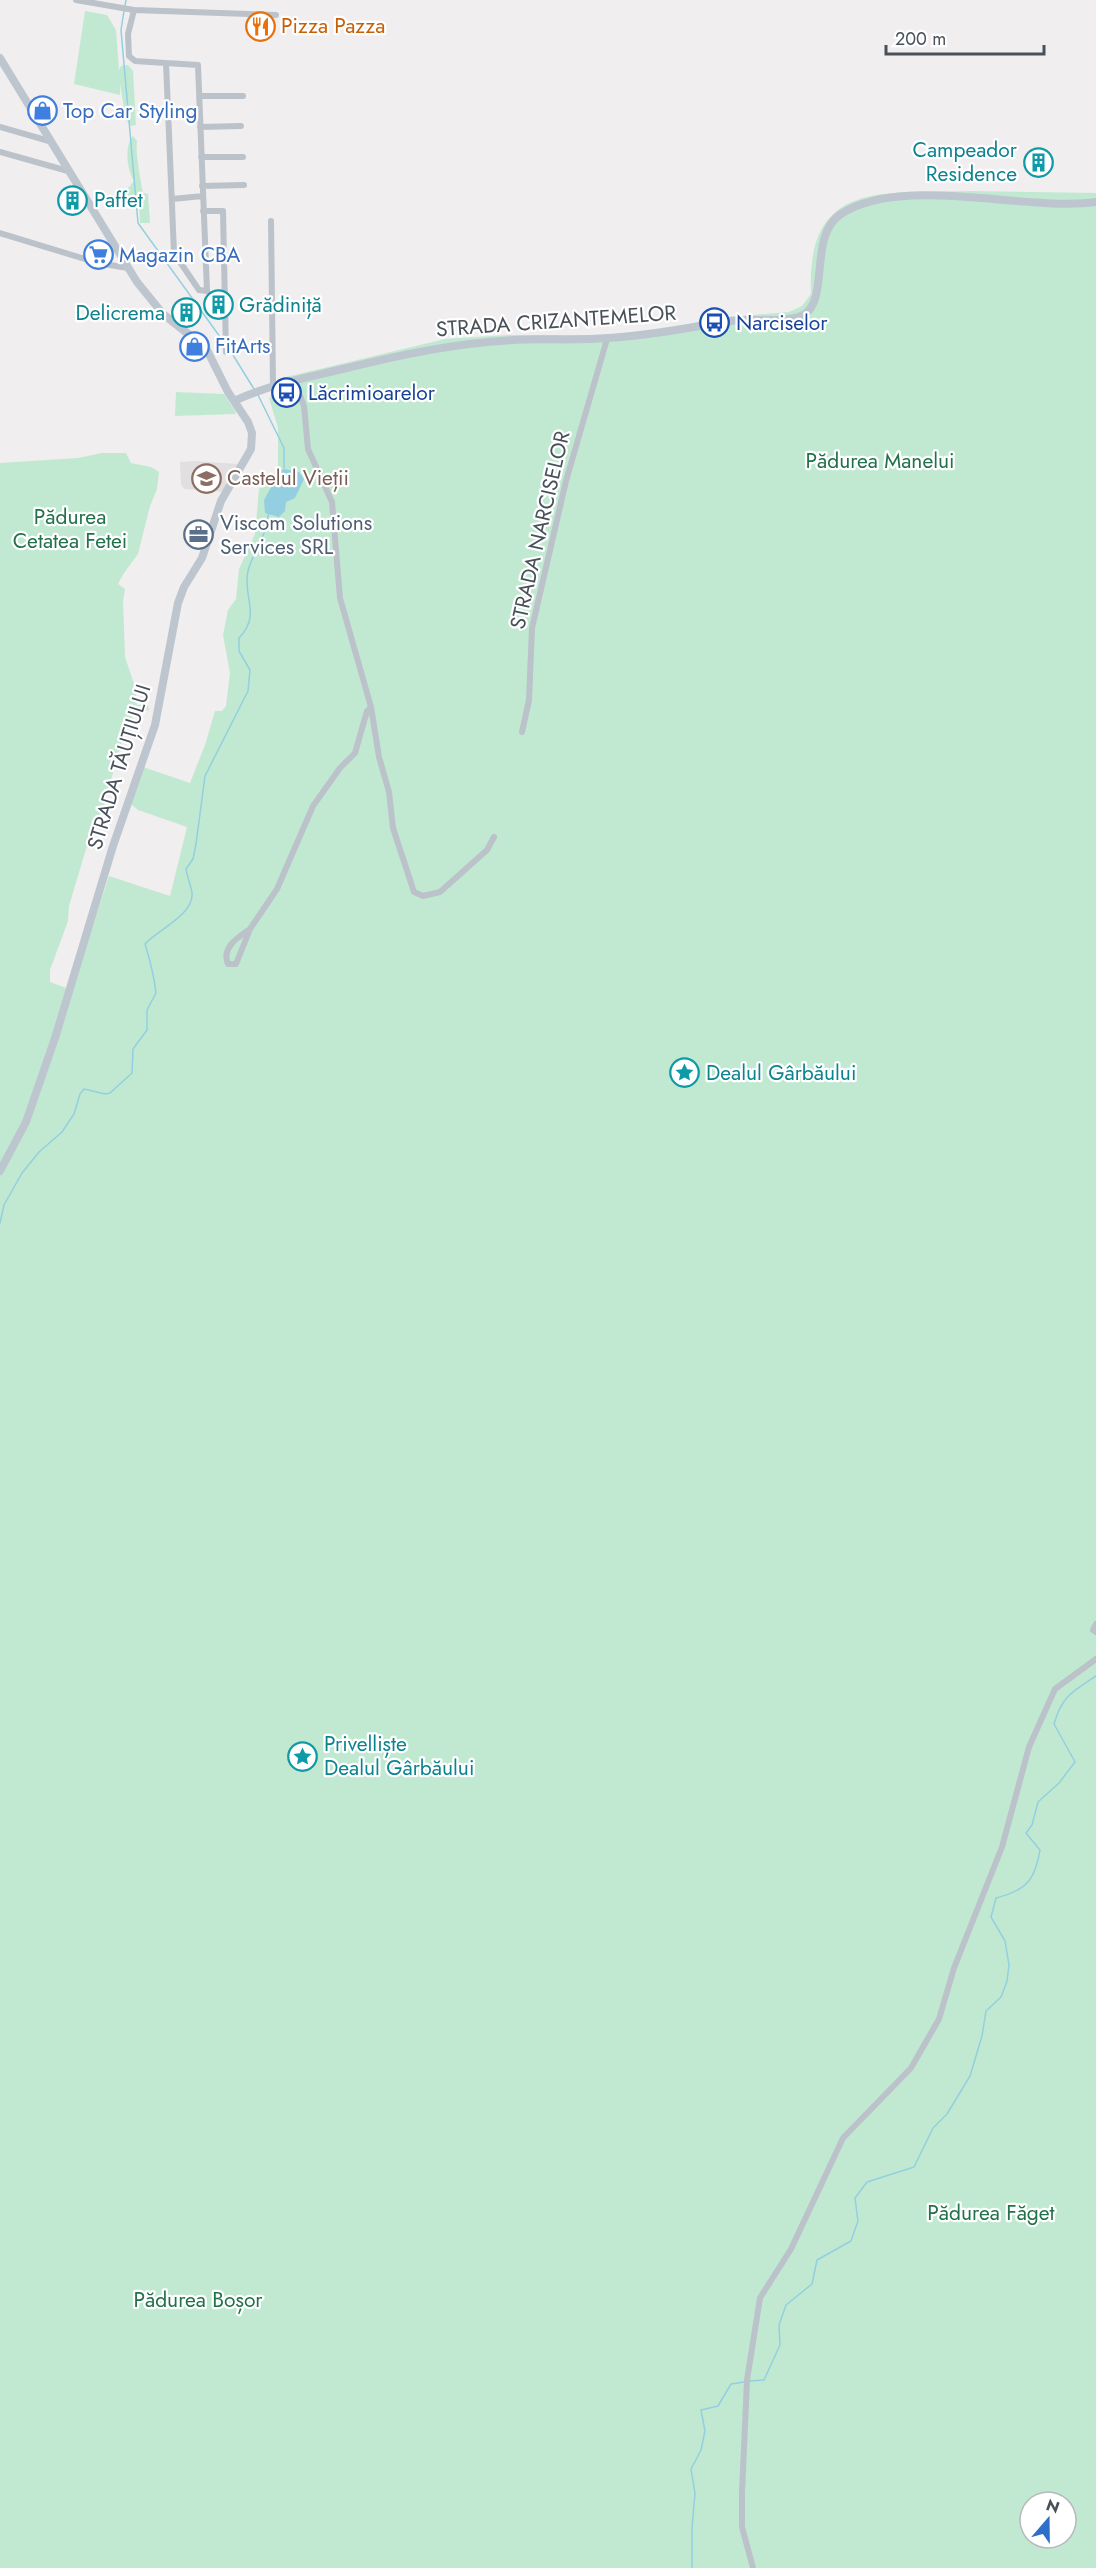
<svg xmlns="http://www.w3.org/2000/svg" width="1096" height="2568" font-family="Jost,sans-serif">
	<rect width="100%" height="100%" fill="#f0eeee"/>
	<path fill="#e1dfdf" d="M194 461 239 464 224 492 184 489 181 484 180 462Z"/>
	<path fill="#c1e9d1" fill-rule="evenodd" d="M85 11 107 15 116 30 119 70 121 66 128 65 133 71 136 125 131 126 126 120 120 84V95L74 84Z
		M133 136 137 141C135 151 141 183 143 193L148 194 150 223H140L139 204 125 197V192L134 181C127 170 124 146 133 136Z
		M969 191 1096 193V2568H0V463L78 458 102 453H126L131 463 151 467 159 472 157 489 150 506 138 554 124 573 118 584 125 589 123 601 125 657 135 687 137 705H148L149 710 134 713 121 744 104 805 86 849 69 906 68 921 50 970V982L72 990 109 876 170 896 187 827 138 810 130 803 143 767 190 783 205 745 215 711H222L226 706 230 673 223 635 228 610 236 599 239 569 255 534 259 489 272 479 278 465V428L269 398 278 394V379L445 339 508 335H605L669 328 717 318 789 312 802 306 811 294C806 179 882 194 969 191ZM1030 2502H1066V2538H1030Z
		M176 392 224 394 236 412 235 414 175 416Z"/>
	<path fill="#93cfe1" d="M284 469 299 472 304 479 295 498 286 502 285 511 279 517 265 513 264 500 280 471Z"/>
	<g fill="none" stroke-linecap="round" stroke-linejoin="round">
		<path stroke="#93cfe1" stroke-width="1.5" d="M125 6 126 0
			M124 11 121 30 138 223 223 341
			M228 347 254 389
			M258 395 284 448V468
			M0 1223 4 1205 22 1173 39 1152 62 1132 74 1114 80 1094 84 1089 105 1094 110 1093 132 1073 133 1049 147 1030V1010L156 993C154 976 150 960 145 944 157 930 194 915 192 893 191 885 187 877 186 869L193 859 196 844 205 776 248 691 250 670 239 651V638C262 614 242 597 248 571 252 555 262 542 266 527 268 522 267 517 269 513
			M749 2381 764 2380 780 2345 779 2325 786 2305 812 2284 817 2260 851 2241 858 2221 855 2198 867 2182 914 2167 933 2128 947 2114 970 2076 982 2036 986 2011 1001 1997 1007 1981 1009 1965 1005 1941 991 1917 996 1898C1027 1890 1035 1880 1040 1850L1026 1833 1032 1825 1038 1802 1059 1783 1075 1762 1054 1724C1062 1696 1073 1691 1096 1676
			M692 2568V2528L695 2493 691 2469 701 2450 705 2431 701 2410 718 2406 731 2384 744 2382"/>
		<path stroke="#bbc2c9" stroke-width="6" d="M76 0 134 10 276 15
			M134 10 128 34 129 56 135 61 166 63 174 253 199 290 207 291 198 65 166 63
			M199 96H243
			M0 127 49 141
			M200 127 241 126
			M0 152 68 171
			M201 157H243
			M202 186 244 185
			M172 199 203 196
			M203 211H223L226 352
			M271 221 273 384
			M0 233 98 263 128 268
			M294 380 304 406 308 449 332 502 340 598 371 707 379 757 389 792 393 828 414 892 423 896 440 892 487 850 494 837
			M522 732 529 700 532 628 566 481 607 339
			M250 929C238 937 221 948 228 964H236L250 929 277 889 313 806 340 768 355 753 367 711 371 707
			M1096 1624 1093 1630 1096 1632
			M753 2568 742 2527V2493L747 2380 760 2298 791 2249 843 2138 911 2068 939 2019 954 1968 1002 1847 1029 1747 1055 1689 1096 1659"/>
		<path stroke="#bdc6cf" stroke-width="8" d="M0 58 137 282 163 314 206 348 228 392 248 422 252 433 251 449 221 501 202 558 184 587 178 603 155 725 113 846 55 1038 26 1122 0 1171
			M234 401C271 384 305 378 343 369 400 355 455 343 513 340 544 338 576 341 608 338 650 336 690 327 731 321 753 318 775 323 798 317 833 308 806 236 841 214 903 174 1025 212 1096 202"/>
	</g>
	<defs>
		<symbol id="restaurant-ring" viewBox="-11 -11 22 22"><circle r="9.5" fill="#fff" stroke="#e8710a" stroke-width="1.5"/><path d="M-5-6h1v4h1v-4h1v4h1v-4h1v5L-1.5 .5V6h-2V.5L-5-1ZM5-6V6H3V1.5H1.5Q1.5-4 5-6Z" fill="#e8710a"/></symbol>
		<symbol id="shop-ring" viewBox="-11 -11 22 22"><circle r="9.5" fill="#fff" stroke="#3f7fe0" stroke-width="1.5"/><path d="M-5-2.5h2.3a2.7 3.5 0 0 1 5.4 0H5L5.5 6h-11ZM-1.5-2.5h3a1.5 2.3 0 0 0-3 0Z" fill="#3f7fe0"/></symbol>
		<symbol id="building-ring" viewBox="-11 -11 22 22"><circle r="9.5" fill="#fff" stroke="#0f9aa8" stroke-width="1.5"/><path d="M-4-6H4V6H1V3H-1V6H-4ZM-2.5-4.3h1.7v1.8h-1.7ZM.8-4.3h1.7v1.8H.8ZM-2.5-1h1.7V.8h-1.7ZM.8-1h1.7V.8H.8Z" fill="#0f9aa8"/></symbol>
		<symbol id="supermarket-ring" viewBox="-11 -11 22 22"><circle r="9.5" fill="#fff" stroke="#3f7fe0" stroke-width="1.5"/><path d="M-6-5.5h2.5l.6 2H6L4.5 2H-2.5L-4.4-4H-6ZM-1.5 3.2a1.3 1.3 0 1 0 .1 0ZM3 3.2a1.3 1.3 0 1 0 .1 0Z" fill="#3f7fe0"/></symbol>
		<symbol id="bus-ring" viewBox="-11 -11 22 22"><circle r="9.5" fill="#fff" stroke="#1a4fb4" stroke-width="1.5"/><path d="M-5-6H5V4H4V6H2V4H-2V6H-4V4H-5ZM-3.5-4V0h7V-4ZM-3.5 1.2v1.5H-2V1.2ZM2 1.2v1.5H3.5V1.2Z" fill="#1a4fb4"/></symbol>
		<symbol id="school-ring" viewBox="-11 -11 22 22"><circle r="9.5" fill="#fff" stroke="#8d6e63" stroke-width="1.5"/><path d="M0-5L7-2L0 1L-7-2ZM-4 1L0 2.5L4 1V4Q0 6-4 4Z" fill="#8d6e63"/></symbol>
		<symbol id="office-ring" viewBox="-11 -11 22 22"><circle r="9.5" fill="#fff" stroke="#5c6f8a" stroke-width="1.5"/><path d="M-6-3h4V-5.5h4V-3h4V5H-6ZM-1-4.5V-3h2v-1.5ZM-6 0V1H6V0Z" fill="#5c6f8a"/></symbol>
		<symbol id="sight-ring" viewBox="-11 -11 22 22"><circle r="9.5" fill="#fff" stroke="#0f9aa8" stroke-width="1.5"/><path d="M0-6L1.8-2.2L6-1.7L2.9 1.2L3.7 5.4L0 3.3L-3.7 5.4L-2.9 1.2L-6-1.7L-1.8-2.2Z" fill="#0f9aa8"/></symbol>
	</defs>
	<g fill-rule="evenodd">
		<use href="#restaurant-ring" x="244" y="10" width="33" height="33"/>
		<use href="#shop-ring" x="26" y="94" width="33" height="33"/>
		<use href="#building-ring" x="1022" y="146" width="33" height="33"/>
		<use href="#building-ring" x="56" y="184" width="33" height="33"/>
		<use href="#supermarket-ring" x="82" y="238" width="33" height="33"/>
		<use href="#building-ring" x="202" y="288" width="33" height="33"/>
		<use href="#building-ring" x="170" y="296" width="33" height="33"/>
		<use href="#bus-ring" x="698" y="306" width="33" height="33"/>
		<use href="#shop-ring" x="178" y="330" width="33" height="33"/>
		<use href="#bus-ring" x="270" y="376" width="33" height="33"/>
		<use href="#school-ring" x="190" y="462" width="33" height="33"/>
		<use href="#office-ring" x="182" y="518" width="33" height="33"/>
		<use href="#sight-ring" x="668" y="1056" width="33" height="33"/>
		<use href="#sight-ring" x="286" y="1740" width="33" height="33"/>
	</g>
	<g text-anchor="middle" stroke-width="4.5" stroke-linejoin="round" paint-order="stroke">
		<g font-size="21" fill="#c56008" stroke="#fff" text-anchor="start">
			<text x="281" y="33">Pizza Pazza</text>
		</g>
		<g font-size="21" fill="#366cbe" stroke="#fff" text-anchor="start">
			<text x="63" y="118">Top Car Styling</text>
			<text x="119" y="262">Magazin CBA</text>
			<text x="215" y="353">FitArts</text>
		</g>
		<g font-size="21" fill="#0d838f" stroke="#fff" text-anchor="start">
			<text x="1017" y="157" text-anchor="end">Campeador<tspan x="1017" dy="24">Residence</tspan></text>
			<text x="94" y="207">Paffet</text>
			<text x="239" y="312">Grădiniță</text>
			<text x="165" y="320" text-anchor="end">Delicrema</text>
			<text x="706" y="1080">Dealul Gârbăului</text>
			<text x="324" y="1751">Privelliște<tspan x="324" dy="24">Dealul Gârbăului</tspan></text>
		</g>
		<g font-size="21" fill="#485059" stroke="#fff">
			<text transform="translate(556 321) rotate(-4)" y="7">STRADA CRIZANTEMELOR</text>
			<text transform="translate(540 530) rotate(-77)" y="7">STRADA NARCISELOR</text>
			<text transform="translate(119 767) rotate(-73)" y="7">STRADA TĂUȚIULUI</text>
		</g>
		<g font-size="21" fill="#164399" stroke="#fff" text-anchor="start">
			<text x="736" y="330">Narciselor</text>
			<text x="308" y="400">Lăcrimioarelor</text>
		</g>
		<g font-size="21" fill="#21714b" stroke="#fff">
			<text x="880" y="468">Pădurea Manelui</text>
			<text x="70" y="524">Pădurea<tspan x="70" dy="24">Cetatea Fetei</tspan></text>
			<text x="991" y="2220">Pădurea Făget</text>
			<text x="198" y="2307">Pădurea Boșor</text>
		</g>
		<g font-size="21" fill="#785e54" stroke="#fff" text-anchor="start">
			<text x="227" y="485">Castelul Vieții</text>
		</g>
		<g font-size="21" fill="#4e5e75" stroke="#fff" text-anchor="start">
			<text x="220" y="530">Viscom Solutions<tspan x="220" dy="24">Services SRL</tspan></text>
		</g>
	</g>
	<g transform="translate(1048 2520) rotate(20)"><circle r="28" fill="#ffffff" stroke="#b6b9bd" stroke-width="1.5"/>
	<path d="M0-4.5L10 22L0 15L-10 22Z" fill="#2e6fca"/>
	<text y="-9" font-size="16" font-weight="bold" text-anchor="middle" fill="#485059">N</text>
	</g>
	<path d="M886 45v9h158v-9" fill="none" stroke="#485059" stroke-width="3"/>
	<text x="895" y="45" font-size="18" fill="#485059" stroke="#ffffff" stroke-width="4.5" paint-order="stroke">200 m</text>
</svg>
